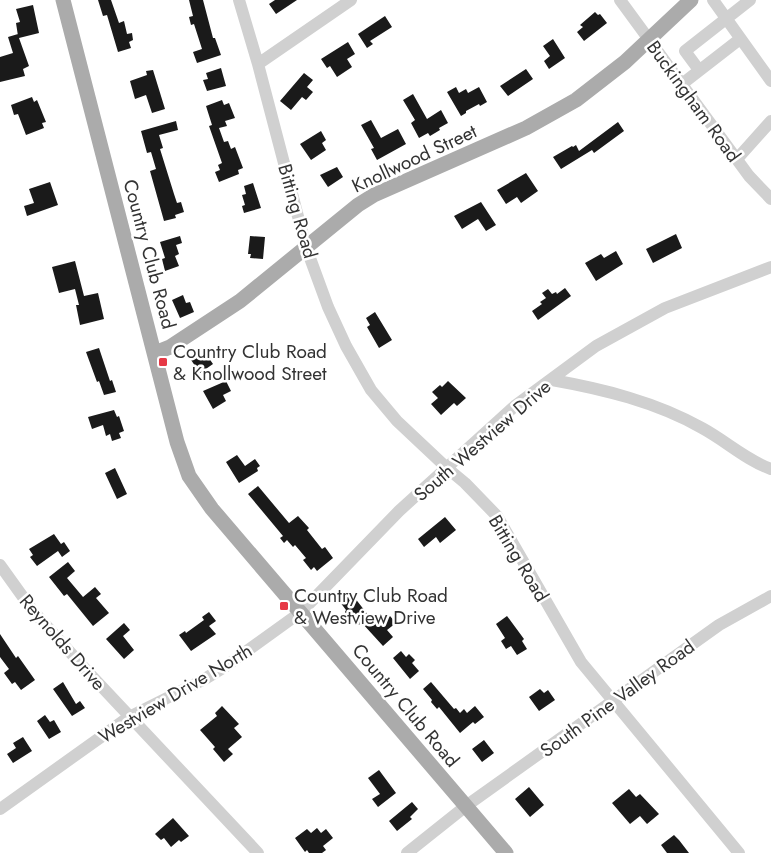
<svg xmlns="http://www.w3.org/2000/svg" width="771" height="853" font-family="Jost,sans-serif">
	<rect width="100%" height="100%" fill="#fff"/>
	<path fill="#1a1a1a" d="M98 0H111L119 23 124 21 127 34 132 33 133 40 129 42 131 48 118 52 107 15 103 16Z
		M189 0H203L213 38H215L221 55 197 63 193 52 202 49 194 24 191 25 189 17 193 16Z
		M275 0H297L276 14 269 4Z
		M33 5 39 33 19 38 29 66 23 69 25 76 0 82V57L13 53 8 37 18 34V36L16 23 20 22 16 9Z
		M595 12 598 15 600 14 607 23 584 41 577 32 583 27 580 25Z
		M385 16 392 27 370 41 373 44 367 48 358 34Z
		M553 39 565 58 549 69 544 61 550 56 543 46Z
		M348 42 355 54 347 59 352 67 337 77 330 66 327 68 321 59Z
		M221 68 226 86 207 91 203 80 208 79 206 73Z
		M526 69 533 79 508 96 500 86Z
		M153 70 165 109 152 113 146 95 135 99 130 81 147 75 146 71Z
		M304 73 313 80 307 87 313 92 306 100 302 97 291 110 280 101Z
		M456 87 459 93 466 89 468 93 479 87 487 102 480 106 479 104 466 111V113L461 116 447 92Z
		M413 94 427 119 441 110 448 123 439 128 440 130 430 136 428 133 419 138 411 123 415 120 403 100Z
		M32 97 34 102 37 100 46 122 42 123 44 128 26 135 18 114 14 115 11 105Z
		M222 100 224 105 229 103 235 118 225 121 227 126 219 128 224 142 228 141 231 149 235 147 243 168 238 170 239 174 219 182 215 172 220 170 218 165 222 163 209 126 212 125 206 106Z
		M371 120 381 138 398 129 406 144 377 160 371 149 374 148 361 125Z
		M176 121 178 130 159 135 163 148 160 149 174 194 177 203 181 202 184 212 175 215 176 218 164 221 150 171 156 169 151 152 147 153 141 131Z
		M618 122 624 131 594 153 592 150 561 169 553 157 572 146 573 147 576 145 579 151Z
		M321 131 326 140 322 143 326 150 311 160 300 144Z
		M337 167 343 177 328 187 320 175Z
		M526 173 538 191 521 203 517 197 506 204 497 190Z
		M50 182 58 205 27 216 24 206 34 203 29 189Z
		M253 183 261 208 244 213 242 206 245 205 242 195 246 194 244 186Z
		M481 202 496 225 486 231 478 219 462 229 454 216Z
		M676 234 682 248 653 263 646 249Z
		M180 236 182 243 176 245 179 254 175 256 179 266 165 271 162 259 165 258 160 242Z
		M250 236 265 237 263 259 250 258 251 254H248Z
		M616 251 623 264 596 281 585 263 601 254 604 258Z
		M75 261 84 296 98 293 104 319 80 325 76 305H79L75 289 59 293 52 267Z
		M565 288 571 296 538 320 532 311 542 304 540 302 546 298 542 293 548 289 552 294 556 292 557 294Z
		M183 295 186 303 190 302 194 312 180 318 172 300Z
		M375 312 392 340 379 348 367 327 370 325 366 318Z
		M99 348 110 381 112 380 116 392 104 395 99 381 97 382 86 352Z
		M199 349 201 353 204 351 213 364 200 373 189 357Z
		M226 381 231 391 223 395 226 401 213 409 203 391Z
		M448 381 466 398 457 406 454 403 441 415 431 404 438 398 432 392 440 385 442 387Z
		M114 410 117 417 119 416 124 431 119 433 121 438 112 441 110 434 106 436 103 425 92 429 88 417Z
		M237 455 245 466 255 459 260 466 257 468 258 471 239 483 226 462Z
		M115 468 127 494 117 499 105 473Z
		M258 486 289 523 298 516 309 528 307 530 322 549 325 547 333 558 317 571 314 567 311 570 303 560 306 558 295 545 293 547 287 540 284 543 280 538 283 536 248 494Z
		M445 517 456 530 440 543 436 537 424 547 418 539Z
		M54 534 61 544 64 542 70 551 62 557 58 551 37 566 30 557 33 555 29 549Z
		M68 562 75 571 67 578 83 597 95 587 101 594 96 598 109 613 93 626 67 594 64 596 49 577Z
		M351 593 375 624 379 621 381 623 390 616 396 623 387 630 393 637 383 646 362 623 359 625 354 619 352 621 345 612 346 610 340 602Z
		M209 612 216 621 209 626 216 634 191 651 179 635 185 631 186 633 204 620 202 617Z
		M507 616 524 639 522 641 527 649 517 655 511 646 506 649 501 641 505 638 496 624Z
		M124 623 130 630 123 636 134 650 124 659 106 639Z
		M0 634 16 658 18 656 35 680 21 690 15 682 12 684 4 673 9 669 0 657Z
		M401 651 406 657 409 654 415 660 412 663 419 671 410 679 393 658Z
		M63 682 76 704 80 701 85 708 72 716 53 689Z
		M431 682 454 709 456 708 460 713 464 709 467 713 475 706 484 717 475 724 473 722 460 733 439 707 437 709 431 702 432 700 423 689Z
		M540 689 544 693 548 690 555 700 539 711 529 697Z
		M222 706 239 724 234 728 242 737 228 749 233 754 224 762 213 749 215 747 200 730 217 716 215 713Z
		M45 715 50 722 54 720 61 732 49 739 37 721Z
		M23 737 32 751 13 763 7 754 16 748 13 743Z
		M484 740 494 753 482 762 472 749Z
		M379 770 396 793 378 807 372 799 380 794 368 778Z
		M529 787 544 805 530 817 515 799Z
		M629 789 636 797 640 794 659 814 647 824 640 816 630 824 612 803Z
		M412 802 418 809 410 817 412 819 397 831 389 821Z
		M173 818 189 836 181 842 179 840 171 847 164 838 161 840 155 834Z
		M317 828 321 833 326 829 333 838 323 846 326 850 322 853H309L307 850 305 852 295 838 307 829 311 833Z
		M674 835 679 840 689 853H667L661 845Z"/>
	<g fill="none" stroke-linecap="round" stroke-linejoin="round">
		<path stroke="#d0d0d0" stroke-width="12" d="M239 0 258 64 306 247 328 307 346 346 371 390 397 421 447 468 465 483 497 516 581 662 739 853
			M620 0 749 176 771 199
			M713 0 771 81
			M258 64 351 0
			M699 70 685 51 750 0
			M682 84 740 39
			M737 159 771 121
			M552 380C603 389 656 402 702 428 726 441 746 460 771 469
			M0 565 33 611 87 671 258 853
			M0 809 129 717 203 680 226 666 301 612 399 511 516 405 596 346 665 308 771 267
			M407 853 466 806 719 625 771 596"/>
		<path stroke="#ababab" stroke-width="15" d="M63 0 177 442 189 476 212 509 506 853
			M155 353 170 347 240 301 358 205 374 195 526 128 576 100 625 62 691 0"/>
	</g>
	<g fill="#e63946" stroke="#fff" stroke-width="2">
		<rect x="158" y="357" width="10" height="10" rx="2.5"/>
		<rect x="279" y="601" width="10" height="10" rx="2.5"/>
	</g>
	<g text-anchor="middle" stroke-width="5" stroke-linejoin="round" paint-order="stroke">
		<g font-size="19" fill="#333" stroke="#fff">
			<text transform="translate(694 101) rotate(54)" y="7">Buckingham Road</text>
			<text transform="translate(414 158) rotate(-25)" y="7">Knollwood Street</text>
			<text transform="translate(298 211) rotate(74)" y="7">Bitting Road</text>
			<text transform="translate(150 254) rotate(75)" y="7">Country Club Road</text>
			<text transform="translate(482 440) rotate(-41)" y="7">South Westview Drive</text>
			<text transform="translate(519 558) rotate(59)" y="7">Bitting Road</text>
			<text transform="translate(63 642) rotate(49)" y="7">Reynolds Drive</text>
			<text transform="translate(175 693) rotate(-31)" y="7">Westview Drive North</text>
			<text transform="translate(617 698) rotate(-36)" y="7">South Pine Valley Road</text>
			<text transform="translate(406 705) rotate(50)" y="7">Country Club Road</text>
		</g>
		<g font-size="19" fill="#333" stroke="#fff" text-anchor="start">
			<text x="173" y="358">Country Club Road<tspan x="173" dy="22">&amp; Knollwood Street</tspan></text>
			<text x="294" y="602">Country Club Road<tspan x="294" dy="22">&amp; Westview Drive</tspan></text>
		</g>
	</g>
</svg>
